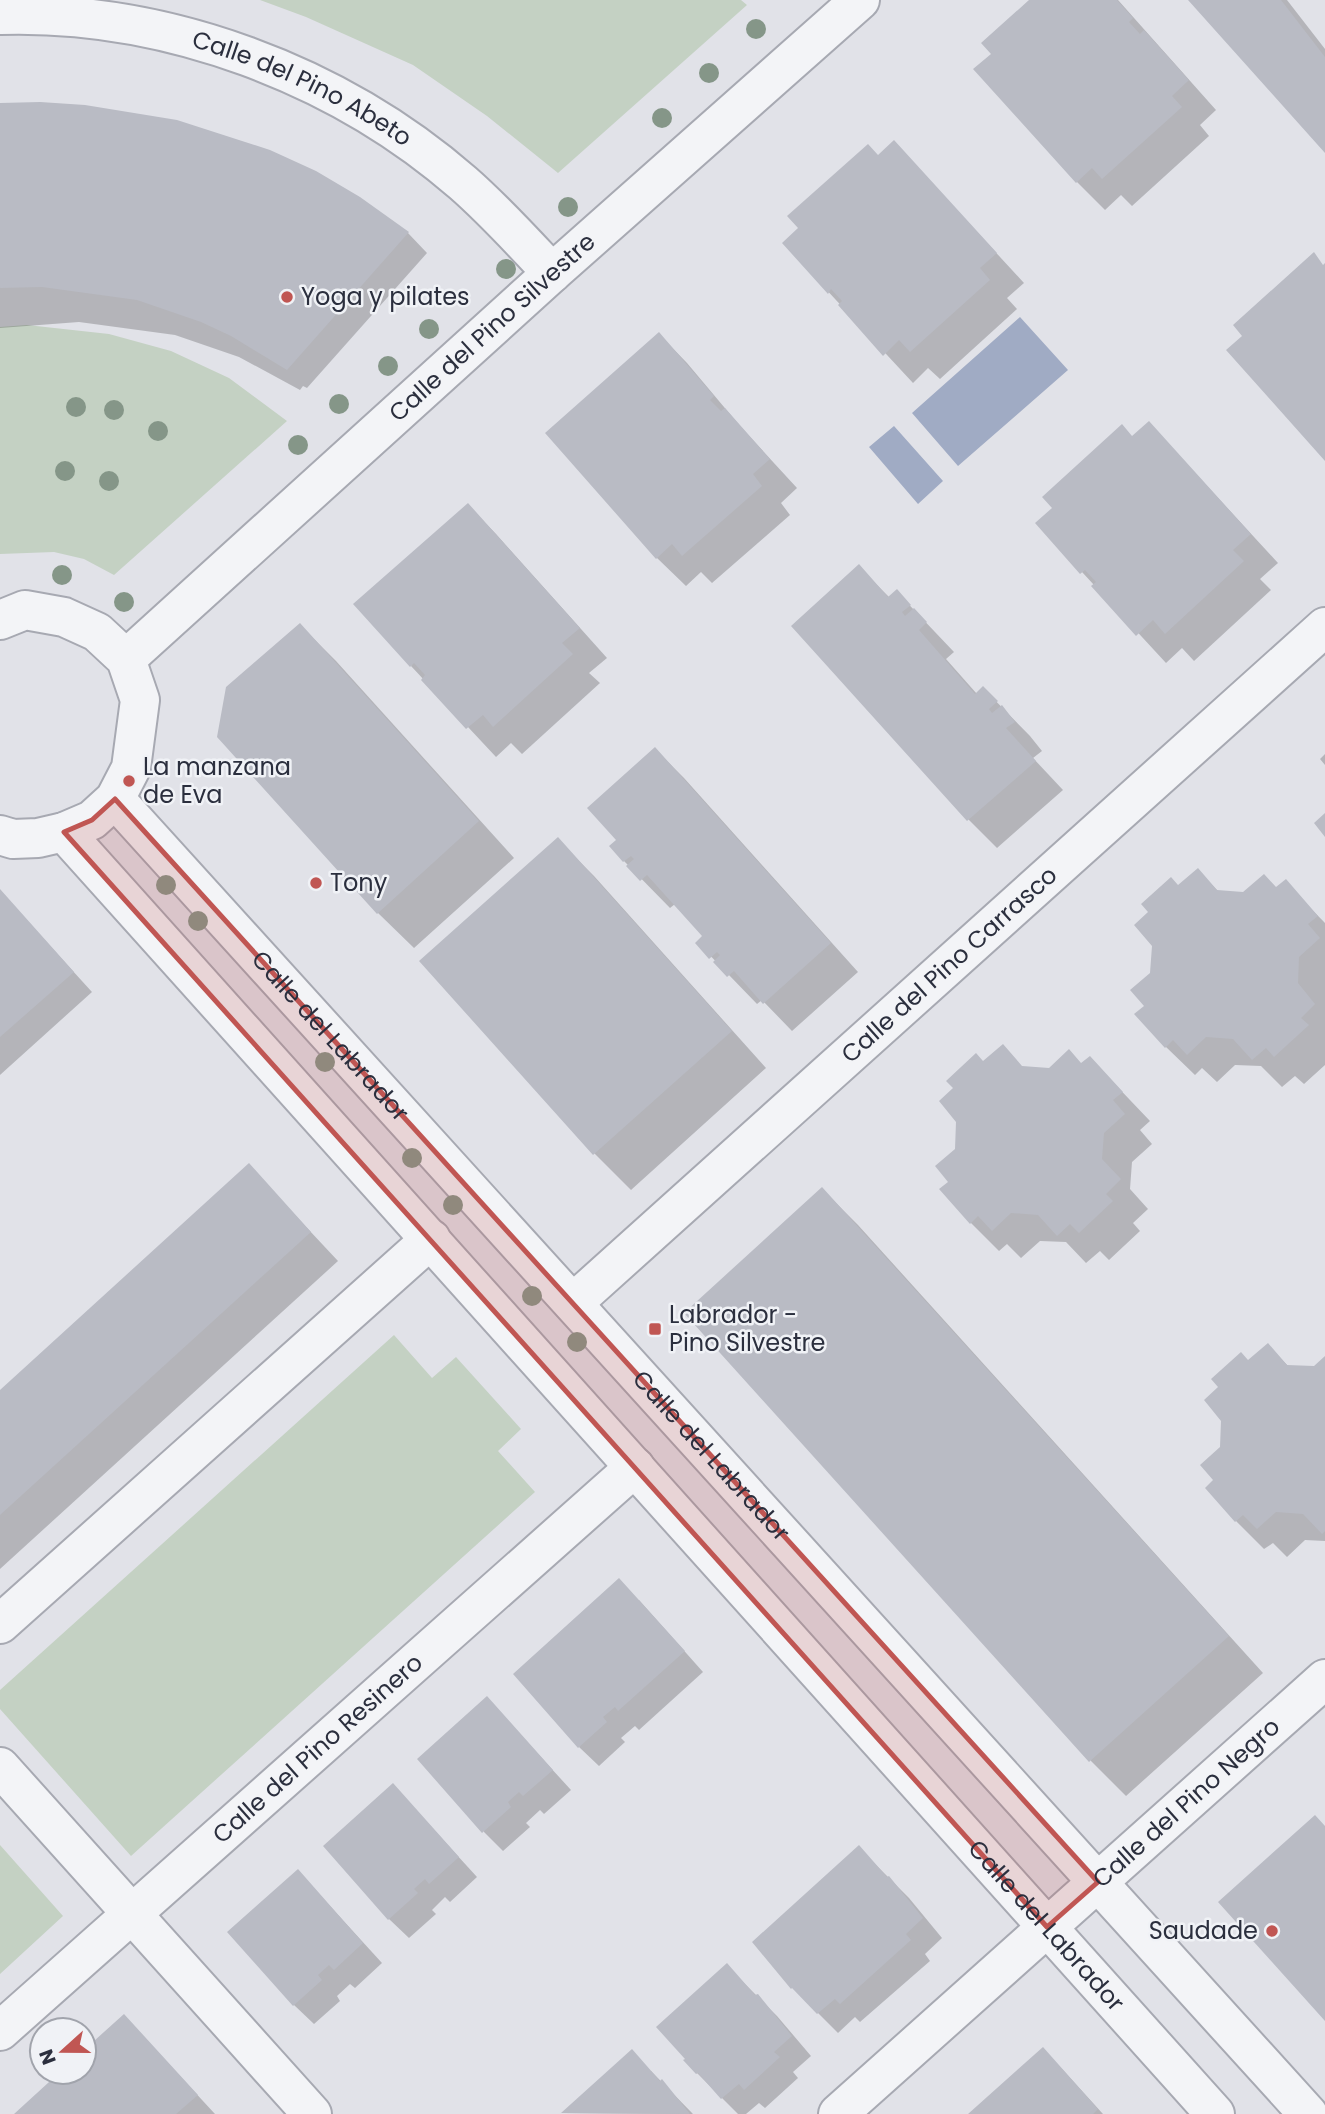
<svg xmlns="http://www.w3.org/2000/svg" width="1325" height="2114" font-family="Poppins,sans-serif">
	<rect width="100%" height="100%" fill="#e1e2e8"/>
	<path fill="#c4d1c3" d="M260 0H741L747 5 558 173 487 116 413 65 306 17Z
		M27 325 109 334 171 351 229 378 287 421 114 575 84 559 54 552 0 554V327Z
		M394 1335 432 1378 456 1357 521 1429 498 1451 535 1492 131 1856 0 1709V1690Z
		M0 1845 63 1916 0 1974Z"/>
	<path fill="#a0abc4" d="M1020 317 1068 370 958 466 912 413Z
		M894 426 943 481 918 504 869 447Z"/>
	<path fill="#0003" d="M1031 0H1118L1216 110 1200 125 1209 136 1132 206 1121 195 1105 210 1077 182 993 54Z
		M1190 0H1287L1325 49V151Z
		M0 105 408 233 427 253 307 388 303 386 300 390 239 357 175 335 79 322 0 328Z
		M894 142 1024 283 1007 298 1017 309 940 379 928 368 913 383 784 244Z
		M659 334 687 363 740 426 797 488 781 503 790 515 712 583 701 572 686 586 657 558Z
		M1149 423 1278 563 1260 579 1271 590 1194 661 1182 648 1166 663 1082 572 1133 438Z
		M468 505 496 534 607 658 589 673 600 683 522 754 511 743 496 757 411 666Z
		M859 567 890 598 897 592 954 652 946 659 977 694 983 688 1030 736 1042 751 1033 758 1063 790 997 848 969 820 794 626Z
		M300 625 336 661 514 858 414 948 378 913Z
		M655 749 684 778 858 972 792 1031 762 1000 757 1004 698 943 705 936 675 904 670 908 624 861 618 840Z
		M1325 754V765L1320 759Z
		M558 840 594 876 766 1068 631 1190 595 1154 421 961Z
		M1198 871 1219 892 1244 893 1277 889 1285 882 1325 923V1065L1304 1084 1295 1076 1282 1087 1261 1066 1235 1065 1217 1082 1202 1068 1195 1075 1166 1047 1146 1006 1152 974 1179 887Z
		M0 891 92 992 0 1075Z
		M1090 1058 1150 1121 1140 1130 1152 1144 1132 1162 1130 1189 1148 1209 1133 1223 1140 1231 1109 1260 1100 1251 1086 1263 1066 1242 1040 1241 1021 1258 1007 1244 999 1251 971 1223 951 1182 957 1150 984 1063 1049 1070 1082 1065Z
		M249 1166 338 1261 0 1569V1392Z
		M822 1189 858 1225 1263 1673 1126 1796 1091 1761Z
		M1268 1345 1289 1367 1315 1368 1325 1358V1541L1305 1540 1287 1557 1273 1543 1264 1549 1236 1521 1216 1480 1222 1448 1248 1362Z
		M639 1600 703 1672 639 1730 635 1726 621 1738 625 1742 599 1766 579 1747Z
		M487 1698 571 1790 544 1814 540 1810 526 1823 530 1827 503 1851 484 1832Z
		M393 1785 477 1877 450 1902 445 1897 432 1910 436 1914 409 1938 389 1919Z
		M859 1848 909 1898 942 1938 925 1954 930 1961 860 2022 855 2017 838 2033 812 2007Z
		M298 1871 382 1963 355 1988 350 1984 337 1996 340 2001 314 2024 294 2005Z
		M727 1966 777 2016 811 2056 793 2072 798 2078 765 2108 759 2103 746 2114H738L697 2073Z
		M143 2036 215 2114H17L63 2072H84V2053Z
		M1062 2069 1103 2114H971Z
		M651 2071 693 2114 563 2113Z"/>
	<path fill="#b9bbc4" d="M1029 0H1117L1133 18 1129 22 1140 34 1144 30 1189 80 1172 96 1182 107 1102 179 1092 168 1076 183 973 69 991 54 981 43Z
		M1188 0H1281L1325 57V153Z
		M40 102 85 105 177 120 270 150 316 171 360 197 409 232 287 370 231 336 201 322 137 300 42 287 0 288V103Z
		M894 140 997 253 980 268 990 280 910 352 899 340 883 356 838 305 842 301 831 289 828 294 782 243 798 228 787 216 868 144 878 155Z
		M1314 252 1323 265 1325 263V461L1226 350 1242 336 1233 325Z
		M659 332 714 396 710 400 721 411 725 408 770 459 753 474 762 486 682 556 672 544 656 559 545 433Z
		M1149 421 1251 534 1233 550 1244 561 1165 634 1153 620 1136 636 1091 586 1096 582 1085 570 1080 574 1035 523 1052 508 1042 497 1122 424 1132 436Z
		M468 503 580 628 562 643 573 654 493 727 483 715 466 729 421 680 425 675 414 663 410 667 353 604Z
		M859 564 888 597 897 589 911 605 902 612 905 616 914 608 927 622 919 630 975 694 983 686 998 701 989 709 992 713 1002 705 1015 722 1006 728 1036 761 967 821 791 626Z
		M300 623 479 821 377 914 217 737 226 687Z
		M655 747 831 943 763 1004 734 971 727 977 713 962 720 955 717 952 709 959 695 943 702 936 647 875 640 881 626 866 634 859 631 856 623 862 609 846 616 840 587 808Z
		M1325 813V837L1314 823Z
		M558 837 732 1031 593 1155 419 961Z
		M1198 868 1217 890 1243 892 1264 874 1276 887 1286 879 1318 916 1308 924 1320 938 1299 957 1298 983 1315 1004 1301 1018 1309 1025 1274 1057 1266 1048 1252 1060 1233 1039 1206 1037 1187 1055 1173 1040 1165 1048 1134 1014 1144 1006 1130 990 1150 973 1152 946 1134 925 1148 912 1141 904 1171 877 1178 885Z
		M0 889 74 972 0 1037Z
		M1003 1044 1022 1066 1049 1068 1069 1049 1081 1063 1090 1056 1123 1092 1113 1100 1125 1114 1104 1133 1102 1159 1121 1179 1106 1194 1113 1201 1079 1233 1070 1224 1057 1236 1038 1215 1011 1213 992 1231 978 1216 970 1224 939 1189 948 1182 935 1166 955 1149 956 1122 939 1101 953 1088 946 1081 976 1053 983 1061Z
		M249 1163 311 1232 0 1515V1390Z
		M822 1187 1229 1636 1089 1762 684 1313Z
		M1268 1343 1287 1365 1314 1366 1325 1356V1531L1322 1534 1303 1514 1276 1512 1257 1529 1243 1515 1235 1522 1205 1488 1213 1480 1200 1465 1220 1447 1221 1421 1204 1400 1218 1387 1211 1379 1241 1352 1248 1360Z
		M619 1578 685 1651 618 1711 615 1707 603 1717 607 1722 578 1748 513 1674Z
		M487 1696 553 1770 523 1796 519 1792 508 1802 511 1807 482 1833 417 1759Z
		M393 1783 459 1857 429 1884 425 1879 414 1889 418 1893 388 1920 323 1846Z
		M1315 1815 1325 1826V2021L1218 1902Z
		M859 1845 887 1877 889 1876 923 1918 906 1934 911 1940 840 2004 835 1999 817 2014 792 1988 791 1989 752 1942Z
		M298 1869 363 1943 334 1970 329 1965 318 1975 322 1980 293 2006 227 1932Z
		M727 1963 755 1995 758 1994 792 2036 774 2052 780 2057 744 2090 739 2084 721 2099 698 2073 696 2074 683 2060 685 2059 656 2027Z
		M124 2014 198 2095 176 2114H14L60 2072H84V2050Z
		M1043 2047 1098 2109 1093 2114H968Z
		M632 2049 660 2081 662 2079 690 2114 561 2113Z"/>
	<g fill="none" stroke-linecap="round" stroke-linejoin="round">
		<defs>
			<g id="street">
				<path id="s1" d="M0 15C166 10 338 74 463 183 495 211 523 242 552 273"/>
				<path d="M0 620 25 610 64 617 97 632 126 659 140 700 131 768 115 799 92 820 64 832 38 838 13 839 0 835"/>
				<path id="s2" d="M126 659 552 273 860 0"/>
				<path id="s3" d="M115 799 1308 2114"/>
				<path id="s4" d="M64 832 1215 2114"/>
				<path id="s5" d="M573 1303 1325 627"/>
				<path d="M0 1624 431 1239"/>
				<path d="M0 1767 312 2114"/>
				<path id="s6" d="M0 2031 635 1467"/>
				<path id="s7" d="M838 2114 1325 1679"/>
			</g>
		</defs>
		<use href="#street" stroke="#a7a9b2" stroke-width="42"/>
		<use href="#street" stroke="#f3f4f7" stroke-width="38"/>
	</g>
	<g fill="#859688">
		<circle cx="756" cy="29" r="10"/>
		<circle cx="709" cy="73" r="10"/>
		<circle cx="662" cy="118" r="10"/>
		<circle cx="568" cy="207" r="10"/>
		<circle cx="506" cy="269" r="10"/>
		<circle cx="429" cy="329" r="10"/>
		<circle cx="388" cy="366" r="10"/>
		<circle cx="339" cy="404" r="10"/>
		<circle cx="76" cy="407" r="10"/>
		<circle cx="114" cy="410" r="10"/>
		<circle cx="158" cy="431" r="10"/>
		<circle cx="298" cy="445" r="10"/>
		<circle cx="65" cy="471" r="10"/>
		<circle cx="109" cy="481" r="10"/>
		<circle cx="62" cy="575" r="10"/>
		<circle cx="124" cy="602" r="10"/>
		<circle cx="166" cy="885" r="10"/>
		<circle cx="198" cy="921" r="10"/>
		<circle cx="325" cy="1062" r="10"/>
		<circle cx="412" cy="1158" r="10"/>
		<circle cx="453" cy="1205" r="10"/>
		<circle cx="532" cy="1296" r="10"/>
		<circle cx="577" cy="1342" r="10"/>
	</g>
	<path fill="#c05653" fill-opacity="0.2" stroke="#c05653" stroke-width="5" stroke-linejoin="round" d="M115 799 1098 1882 1047 1927 64 832 92 820Z"/>
	<g fill="#c05653" stroke="#f0f2f6" stroke-width="2.5">
		<circle cx="287" cy="297" r="7"/>
		<circle cx="129" cy="781" r="7"/>
		<circle cx="316" cy="883" r="7"/>
		<rect x="648" y="1322" width="14" height="14" rx="3.5"/>
		<circle cx="1272" cy="1931" r="7"/>
	</g>
	<g text-anchor="middle" stroke-width="5" stroke-linejoin="round" paint-order="stroke">
		<g font-size="24" fill="#2b2f3e" stroke="#f0f2f6">
			<text dy="8" stroke="none"><textPath href="#s1" startOffset="315">Calle del Pino Abeto</textPath></text>
			<text dy="8" stroke="none"><textPath href="#s2" startOffset="494">Calle del Pino Silvestre</textPath></text>
			<text dy="8" stroke="none"><textPath href="#s5" startOffset="506">Calle del Pino Carrasco</textPath></text>
			<text dy="8" stroke="none"><textPath href="#s3" startOffset="320">Calle del Labrador</textPath></text>
			<text dy="8" stroke="none"><textPath href="#s3" startOffset="887">Calle del Labrador</textPath></text>
			<text dy="8" stroke="none"><textPath href="#s6" startOffset="425">Calle del Pino Resinero</textPath></text>
			<text dy="8" stroke="none"><textPath href="#s7" startOffset="467">Calle del Pino Negro</textPath></text>
			<text dy="8" stroke="none"><textPath href="#s4" startOffset="1470">Calle del Labrador</textPath></text>
		</g>
		<g font-size="24" fill="#2b2f3e" stroke="#f0f2f6" text-anchor="start">
			<text x="301" y="305">Yoga y pilates</text>
			<text x="143" y="775">La manzana<tspan x="143" dy="28">de Eva</tspan></text>
			<text x="330" y="891">Tony</text>
			<text x="669" y="1323">Labrador -<tspan x="669" dy="28">Pino Silvestre</tspan></text>
			<text x="1258" y="1939" text-anchor="end">Saudade</text>
		</g>
	</g>
	<g transform="translate(63 2051) rotate(249)"><circle r="33" fill="#f0f2f6" stroke="#a1a4ac" stroke-width="2"/>
	<path d="M0-5L12 26L0 18L-12 26Z" fill="#c05653"/>
	<text y="-10" font-size="19" font-weight="bold" text-anchor="middle" fill="#2b2f3e">N</text>
	</g>
</svg>
